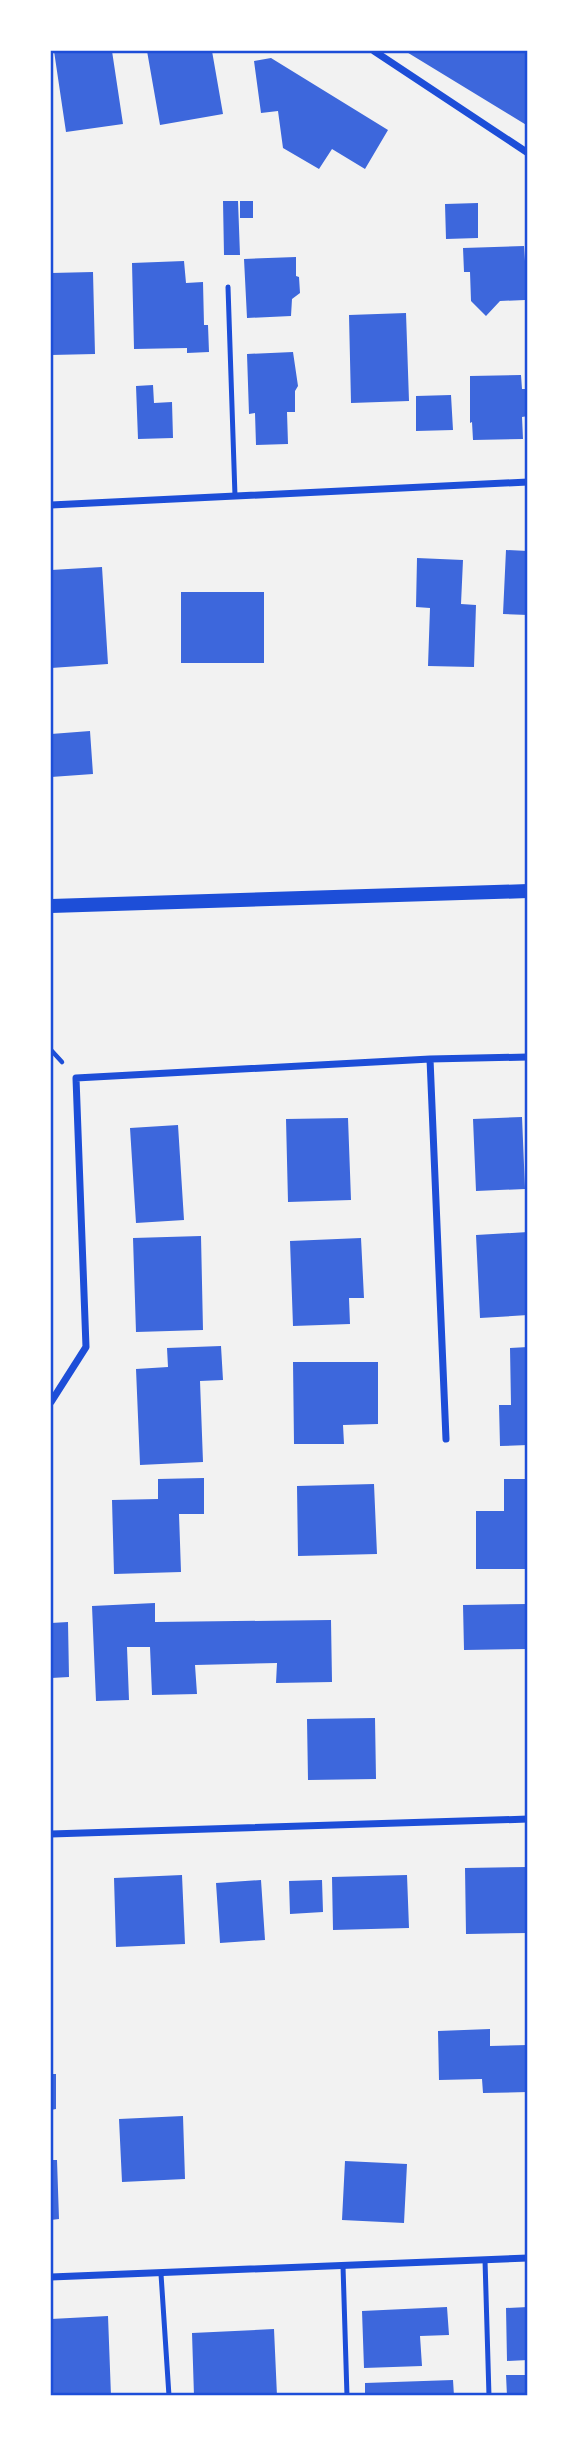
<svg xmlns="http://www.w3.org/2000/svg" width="579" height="2447" font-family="Mulish,sans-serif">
	<rect width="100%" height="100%" fill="#f2f2f2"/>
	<path fill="#3d67dc" d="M54 51H112L123 124 66 132Z
		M147 51H212L223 114 160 125Z
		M405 51H528V126Z
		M271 58 388 130 365 169 332 149 319 169 283 148 278 111 261 113 254 61Z
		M223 201H238L240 255H224Z
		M240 201H253V218H240Z
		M478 203V238L446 239 445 204Z
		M524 246 525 261H528V285H525V300L500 301 486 316 471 301 470 272H464L463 248Z
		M296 257V276L299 277 300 293 292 299 291 316 247 318 244 259Z
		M184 261 186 283 203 282 204 325H208L209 352 187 353V348L134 349 132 263Z
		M93 272 95 354 51 355V273Z
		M406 313 409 401 351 403 349 315Z
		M293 352 298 386 295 391V412H287L288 444 256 445 255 413 249 414 247 354Z
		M521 375 522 389H528V416L522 417 523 439 473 440 472 422 470 423V376Z
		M153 385 154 403 172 402 173 438 138 439 136 386Z
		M451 395 453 430 416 431V396Z
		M506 550 528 551V615L503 614Z
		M417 558 463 560 461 604 476 605 474 667 428 666 430 608 416 607Z
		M102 567 108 664 51 668V570Z
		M181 592H264V663H181Z
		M90 731 93 774 51 777V734Z
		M522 1117 525 1189 476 1191 473 1119Z
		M348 1118 351 1200 288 1202 286 1119Z
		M178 1125 184 1220 136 1223 130 1128Z
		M528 1232V1315L480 1318 476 1235Z
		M201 1236 203 1330 136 1332 133 1238Z
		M361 1238 364 1298H349L350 1324 293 1326 290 1241Z
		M221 1346 223 1380 200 1381 203 1462 140 1465 136 1369 168 1367 167 1348Z
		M528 1347V1445L500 1446 499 1405H511L510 1348Z
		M293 1362H378V1424L343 1425 344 1444H294Z
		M204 1478V1514H179L181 1572 114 1574 112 1500 158 1499V1479Z
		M504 1479H528V1569H476V1511H504Z
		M374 1484 377 1554 298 1556 297 1486Z
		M155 1603V1622L331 1620 332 1682 276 1683 277 1663 195 1665 197 1694 152 1695 150 1647H127L129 1700 96 1701 92 1606Z
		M528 1604V1649L464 1650 463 1605Z
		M68 1622 69 1677 51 1678V1623Z
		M375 1718 376 1779 308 1780 307 1719Z
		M528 1867V1933L466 1934 465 1868Z
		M182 1875 185 1944 116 1947 114 1878Z
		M407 1875 409 1928 333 1930 332 1877Z
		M261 1880 265 1940 220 1943 216 1883Z
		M322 1880 323 1912 290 1914 289 1881Z
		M490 2029V2046L528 2045V2092L483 2093 482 2079 439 2080 438 2031Z
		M51 2074H56V2109L51 2110Z
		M183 2116 185 2179 122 2182 119 2119Z
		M51 2160H57L59 2219 51 2220Z
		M345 2161 407 2164 404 2223 342 2220Z
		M447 2307 449 2335 420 2336 422 2366 364 2368 362 2311Z
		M528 2307V2360L507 2361 506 2308Z
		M108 2316 111 2396H51V2319Z
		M274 2329 277 2396H194L192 2333Z
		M506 2375H528V2396H507Z
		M453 2380 454 2396H365V2383Z"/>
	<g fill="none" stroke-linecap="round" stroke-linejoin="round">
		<path stroke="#1d4ed8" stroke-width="4.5" d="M51 1050 62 1062"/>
		<path stroke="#1d4ed8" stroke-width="5" d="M228 287 235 496
			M485 2260 489 2396
			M343 2266 347 2396
			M161 2274 169 2396"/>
		<path stroke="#1d4ed8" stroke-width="7" d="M374 51 528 153
			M51 505 528 482
			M430 1059 446 1439
			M51 1402 86 1347 76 1078 430 1059 528 1057
			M51 1834 528 1819
			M51 2277 528 2258"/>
		<path stroke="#1d4ed8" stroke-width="14" d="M51 906 528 891"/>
	</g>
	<rect width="579" height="2447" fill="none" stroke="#ffffff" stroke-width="105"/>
	<rect x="52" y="52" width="474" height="2342" fill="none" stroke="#1d4ed8" stroke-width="2.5"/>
</svg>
